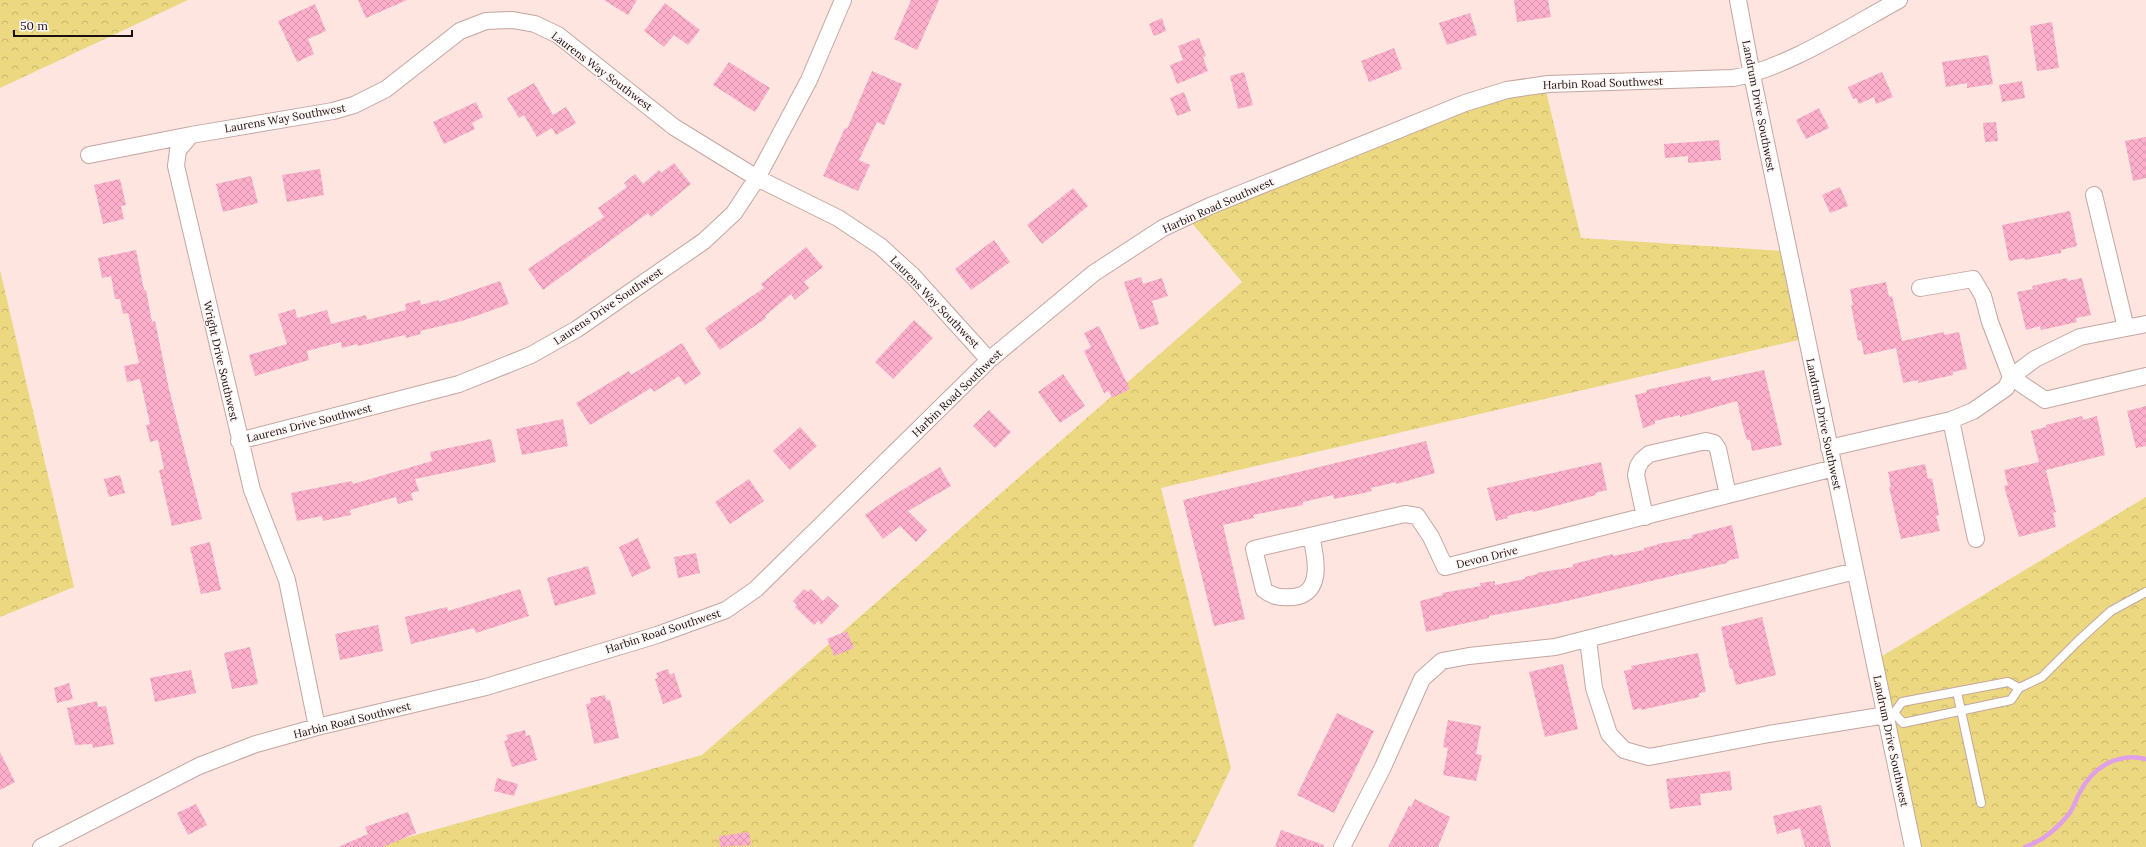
<svg xmlns="http://www.w3.org/2000/svg" width="2146" height="847" font-family="Lora,serif">
	<defs>
		<pattern id="forest-crowns" width="20" height="18" patternUnits="userSpaceOnUse"><rect width="20" height="18" fill="#ebd880"/><path d="M2 6a3 3 0 1 1 6 0M12 15a3 3 0 1 1 6 0" fill="none" stroke="#c9b86d"/></pattern>
		<pattern id="building-cross-hatch" width="8" height="8" patternUnits="userSpaceOnUse"><rect width="8" height="8" fill="#fcafca"/><path d="M0 0l8 8M0 8l8-8" fill="none" stroke="#d796ac"/></pattern>
	</defs>
	<rect width="100%" height="100%" fill="#fee5e0"/>
	<path fill="url(#forest-crowns)" d="M0 0H188L0 88Z
		M1545 87 1581 238 1785 251 1803 339 1161 488 1231 768 1193 847H373L702 755 1242 282 1186 216 1495 89Z
		M0 270 74 587 0 617Z
		M2146 497V847H1910L1874 661Z"/>
	<g fill="none" stroke-linecap="round" stroke-linejoin="round">
		<path stroke="#e0a0e8" stroke-width="4.5" d="M2025 847C2043 841 2057 829 2069 814 2074 807 2076 799 2080 792 2093 767 2118 752 2146 759"/>
	</g>
	<path fill="url(#building-cross-hatch)" d="M358 0H407L366 18Z
		M604 0H637L628 15Z
		M911 0H939L917 50 894 39Z
		M1514 0H1548L1551 17 1517 22Z
		M665 3 700 30 688 45 674 35 664 47 644 31Z
		M315 4 326 31 308 39 314 54 297 62 278 21Z
		M1470 13 1477 35 1447 45 1439 23Z
		M1162 18 1166 31 1154 36 1149 24Z
		M2052 22 2059 68 2037 71 2030 26Z
		M1199 38 1206 56 1203 57 1208 71 1177 84 1170 65 1183 60 1178 46Z
		M1394 48 1402 69 1369 82 1361 61Z
		M1988 55 1993 84 1967 88V83L1946 87 1942 62Z
		M729 62 770 88 755 112 713 85Z
		M872 71 902 84 884 125 877 122 859 160 870 165 858 191 823 176 845 128 847 129Z
		M1244 72 1253 105 1238 109 1230 76Z
		M1882 72 1893 97 1876 104 1874 97 1859 104 1856 98 1853 99 1848 87Z
		M2022 81 2025 98 2002 102 1999 85Z
		M534 83 553 115 566 107 576 123 556 135 552 128 537 137 524 115 519 118 507 98Z
		M1184 92 1191 111 1177 116 1170 98Z
		M476 102 483 117 472 123 475 129 444 144 433 122Z
		M1819 108 1829 128 1806 139 1796 120Z
		M1996 122 1998 141 1985 142 1983 123Z
		M2146 137V178L2133 181 2125 141Z
		M1719 140 1721 160 1688 163V156L1665 158 1664 144Z
		M674 163 691 184 651 217 648 213 543 290 528 269 604 217 598 208 627 187 624 183 635 174 643 184 659 170 661 173Z
		M320 169 324 195 287 202 282 175Z
		M251 176 258 203 223 212 216 184Z
		M120 179 126 205 121 206 124 219 103 224 94 185Z
		M1840 187 1848 206 1830 213 1822 195Z
		M1073 188 1088 206 1042 244 1027 225Z
		M2070 211 2077 246 2061 250V253L2025 260 2024 258 2009 261 2002 225Z
		M994 240 1010 262 971 290 955 269Z
		M806 247 823 267 804 282 809 288 795 300 791 294 765 316 766 318 720 350 705 328 764 288 761 284Z
		M136 250 144 290H146L152 322 155 321 169 389 202 519 172 526 159 470 164 469 158 440 150 442 146 425 150 424 140 379 127 382 124 366 139 363 128 313 123 314 120 299H115L111 276 102 278 98 258Z
		M1141 277 1143 284 1162 278 1168 296 1152 301 1159 324 1140 330 1124 282Z
		M2067 278 2068 281 2082 278 2091 315 2076 318 2077 322 2041 330 2040 326 2026 330 2017 292 2033 289 2032 286Z
		M500 281 509 304 462 321 420 331 421 334 406 338 405 335 358 346 357 344 342 348 341 342 307 351 309 360 255 376 249 355 287 344 278 314 295 309 297 318 327 310 331 324 366 315 367 320 406 310 405 304 420 300 421 305 439 300V302Z
		M1886 282 1889 297 1892 296 1902 341 1944 332V335L1959 332 1967 369 1953 372V375L1918 383V380L1903 383 1896 348 1864 355 1861 340 1858 341 1851 305H1853L1850 289Z
		M914 320 933 338 893 379 875 362Z
		M1099 326 1130 389 1112 398 1109 391 1104 393 1084 351 1091 347 1084 333Z
		M682 343 701 374 685 385 679 376 654 392 651 388 590 425 576 403 629 371 631 375Z
		M1764 370 1782 445 1752 451 1750 440H1747L1743 427 1737 401 1680 417V415L1655 421V424L1643 428 1635 395 1647 392 1646 390 1710 376 1712 381Z
		M1063 374 1085 406 1060 423 1038 392Z
		M2146 406V446L2136 448 2127 411Z
		M989 410 1011 432 995 448 973 426Z
		M2082 416 2083 420 2097 416 2105 455 2046 470 2056 512 2053 513 2056 527 2019 537 2004 486 2008 485 2004 470 2039 462 2031 431 2046 427V425Z
		M563 419 568 446 522 455 516 429Z
		M800 427 817 446 790 470 773 451Z
		M491 439 496 462 415 479 419 491 411 493 413 500 398 504 396 497 350 510 351 515 323 521 322 516 297 521 291 493 352 481 353 484 432 461 430 452Z
		M1426 441 1435 473 1396 484V482L1371 488 1372 491 1359 494 1334 499 1333 495 1303 502V505L1253 515 1254 518 1223 525 1245 619 1214 626 1183 500Z
		M1601 462 1607 490 1595 493 1596 495 1533 512 1532 510 1507 516 1508 518 1496 521 1487 488Z
		M1925 464 1928 479 1932 478 1939 515 1936 516 1940 531 1901 539 1889 487H1891L1888 472Z
		M940 467 951 486 908 511 927 530 916 542 900 526 883 539 865 515 886 500Z
		M120 475 125 493 109 497 104 479Z
		M749 479 764 501 730 524 715 502Z
		M1732 525 1739 558 1727 561V563L1558 603 1489 616V618L1426 632 1420 601 1443 595 1442 593 1481 586 1480 583 1495 581V585L1525 579V577L1538 574 1537 573 1573 567V564L1613 554V556L1644 550V548L1657 545V544L1692 538V535Z
		M638 538 651 568 632 577 619 547Z
		M210 542 221 590 201 594 190 547Z
		M696 553 700 573 678 578 674 557Z
		M588 566 596 594 555 606 547 578Z
		M520 589 529 616 476 633 474 628 411 644 405 617 447 607 448 611Z
		M804 589 808 592 811 589 823 601 828 596 839 606 821 625 819 620 814 625 795 607 797 605 793 601Z
		M1762 617 1776 675 1736 685 1732 668 1730 669 1721 627Z
		M378 625 383 651 340 660 335 634Z
		M847 631 854 648 834 656 827 639Z
		M250 647 258 684 232 689 224 653Z
		M1698 653 1706 692 1699 693V697L1641 710V708L1633 710 1624 671 1632 669 1631 666Z
		M1563 664 1578 729 1545 737 1529 672Z
		M668 669 670 675 674 673 682 697 663 704 655 679 658 678 656 673Z
		M191 670 196 693 155 702 150 678Z
		M69 683 73 699 57 703 54 688Z
		M605 695 606 700H610L619 738 594 744 586 704 591 703 590 698Z
		M97 701 98 707 106 706 114 744 93 748 92 744 75 745 67 708Z
		M1337 713 1374 731 1334 813 1297 795Z
		M1448 720 1481 726 1476 754 1482 755 1476 781 1443 775 1448 748 1443 747Z
		M525 730 526 736 530 735 537 760 512 767 504 741 508 740 506 735Z
		M0 752 15 782 0 790Z
		M1730 771 1732 790 1700 794 1701 805 1670 809 1666 779Z
		M497 778 518 784 514 796 494 791Z
		M1415 799 1450 817 1438 847H1388L1409 806 1411 807Z
		M196 804 207 825 188 835 177 813Z
		M1821 805 1831 847H1805L1800 828 1777 834 1773 816Z
		M408 812 416 833 383 847H338L368 834 365 827Z
		M1281 830 1324 845V847H1275Z
		M749 832 751 845 720 847 719 836Z"/>
	<g fill="none" stroke-linecap="round" stroke-linejoin="round">
		<defs>
			<path id="lane" d="M1957 692 1981 803
				M1894 713 1903 723 2011 700 2019 688 2042 677 2078 641 2111 611 2146 592
				M1889 714 1894 713 1902 702 2008 682 2019 688"/>
			<path id="street" d="M1738 0 1752 75 1913 847
				M191 135 178 150 176 166 252 490 287 580 317 727
				M89 155 191 135 333 111 354 105 386 89 460 31 486 21 513 20 535 24 558 35 674 127 757 178 838 218 880 246 913 276 989 360
				M2094 195 2126 328
				M1920 288 1973 279 1983 296 1990 322 2011 377 2045 400 2146 376
				M1951 420 1976 539
				M239 441 459 384 531 355 577 329 704 241 734 213 757 178 809 80 843 0
				M1829 448 1951 420 1973 411 2006 388 2011 377 2035 359 2080 337 2146 324
				M1645 517 1636 475 1638 466 1642 460 1649 454 1706 441 1714 443 1718 449 1728 495
				M1311 536C1316 557 1324 594 1293 597 1281 598 1273 597 1264 590L1254 549 1405 514 1417 516 1431 537 1445 567 1834 468
				M1588 639 1594 688 1609 734 1624 750 1649 757 1769 734 1886 715
				M41 847 199 766 256 744 317 727 486 687 657 635 726 610 756 589 989 360 1094 273 1163 228 1210 206 1465 103 1507 90 1548 84 1733 78C1785 69 1851 26 1899 0
				M1342 847 1383 767 1422 679 1442 661 1469 656 1555 647 1855 571"/>
		</defs>
		<use href="#lane" stroke="#c4a6a0" stroke-width="10"/>
		<use href="#street" stroke="#c4a6a0" stroke-width="18"/>
		<use href="#lane" stroke="#fff" stroke-width="8"/>
		<use href="#street" stroke="#fff" stroke-width="16"/>
	</g>
	<g text-anchor="middle" stroke-width="3" stroke-linejoin="round" paint-order="stroke">
		<g font-size="11" fill="#1b100f" stroke="#fef7f6">
			<text transform="translate(602 71) rotate(37)" y="4">Laurens Way Southwest</text>
			<text transform="translate(1603 83) rotate(-2)" y="4">Harbin Road Southwest</text>
			<text transform="translate(1759 106) rotate(79)" y="4">Landrum Drive Southwest</text>
			<text transform="translate(285 118) rotate(-10)" y="4">Laurens Way Southwest</text>
			<text transform="translate(1218 205) rotate(-24)" y="4">Harbin Road Southwest</text>
			<text transform="translate(935 302) rotate(46)" y="4">Laurens Way Southwest</text>
			<text transform="translate(608 306) rotate(-34)" y="4">Laurens Drive Southwest</text>
			<text transform="translate(221 361) rotate(77)" y="4">Wright Drive Southwest</text>
			<text transform="translate(957 393) rotate(-44)" y="4">Harbin Road Southwest</text>
			<text transform="translate(309 423) rotate(-14)" y="4">Laurens Drive Southwest</text>
			<text transform="translate(1824 424) rotate(78)" y="4">Landrum Drive Southwest</text>
			<text transform="translate(1487 557) rotate(-14)" y="4">Devon Drive</text>
			<text transform="translate(663 631) rotate(-18)" y="4">Harbin Road Southwest</text>
			<text transform="translate(352 720) rotate(-14)" y="4">Harbin Road Southwest</text>
			<text transform="translate(1891 741) rotate(78)" y="4">Landrum Drive Southwest</text>
		</g>
	</g>
	<path d="M14 30v6h118v-6" fill="none" stroke="#1b100f" stroke-width="2"/>
	<text x="20" y="30" font-size="12" fill="#1b100f" stroke="#fef7f6" stroke-width="3" paint-order="stroke">50 m</text>
</svg>
